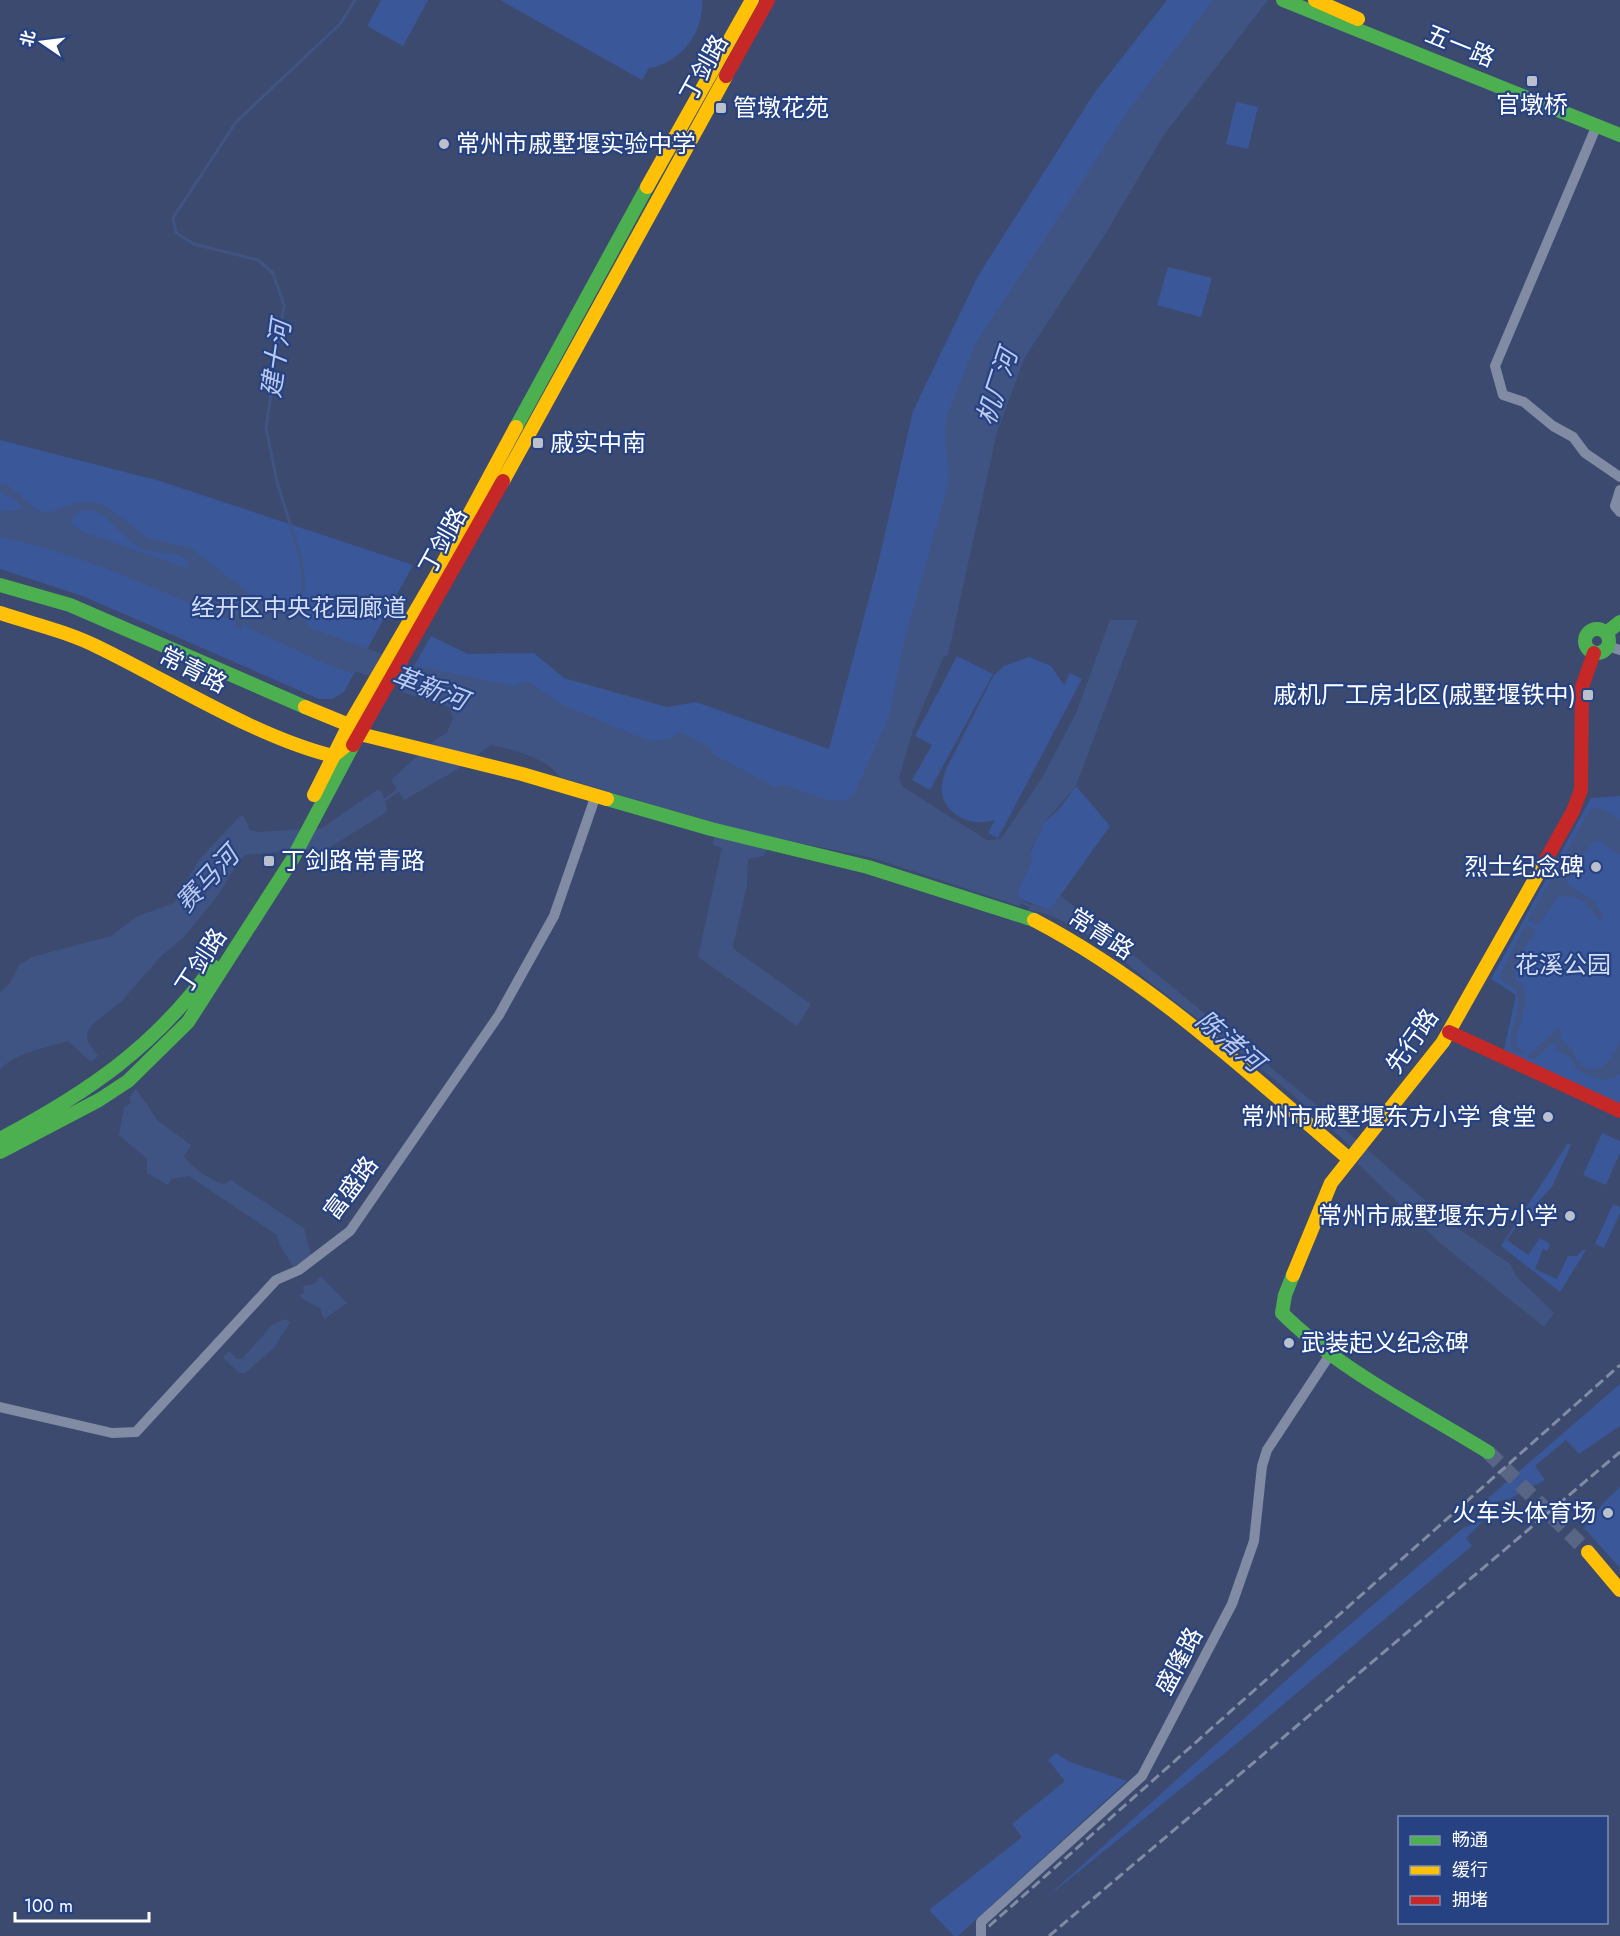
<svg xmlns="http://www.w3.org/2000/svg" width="1620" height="1936" font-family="Jost,'Noto Sans SC',sans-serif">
	<rect width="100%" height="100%" fill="#3b4a6e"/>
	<path fill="#3a5899" d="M381 0H428L403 46 367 26Z
		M500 0H702C704 32 681 63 649 68L642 80Z
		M1167 0H1227L1007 323 916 648 860 814 408 677 431 636 468 654 534 653 564 678 667 707 696 702 829 749 878 564 913 411 978 276 1095 92Z
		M1236 102 1258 107 1248 149 1226 144Z
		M1168 267 1212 278 1201 317 1157 305Z
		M0 440 160 481 413 565 344 692 332 699H319L85 597 0 569Z
		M957 656 993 674 930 790 912 780 932 745 915 736Z
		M1029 657 1051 666 1064 685 1070 673 1082 679 998 838 988 833 995 820C975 826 951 819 943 798 940 789 943 778 946 769L994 675 1004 666Z
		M1076 786 1110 826 1050 910 1023 900 1018 895 1019 888 1033 858 1029 856 1044 823 1059 809Z
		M1620 796V1106L1504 1050 1516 995 1491 979 1591 798Z
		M1602 1133 1620 1141V1153L1606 1185 1583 1175Z
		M1568 1143 1571 1145 1552 1187 1536 1204 1534 1217 1525 1213 1507 1240 1528 1255 1540 1238 1550 1244 1547 1251 1543 1249 1535 1269 1557 1279 1568 1256H1577L1582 1250H1586L1560 1292 1501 1246Z
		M1613 1204 1620 1207V1213L1604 1248 1595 1244Z
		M1620 1384V1426L1579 1454 1566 1440 1535 1466 1545 1480 1509 1499 1480 1505Z
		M1620 1487V1568L1584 1528 1604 1502Z
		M1484 1520 1466 1538 1472 1546 1235 1745 1046 1898 1313 1656 1463 1528Z
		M1056 1753 1070 1762 1127 1781 958 1936H954L929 1910 1022 1837 1012 1824 1065 1781 1048 1760Z"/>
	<path fill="#405483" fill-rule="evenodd" d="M1213 0H1268L1163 136 1106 233 1025 357 997 432 948 655 944 656 913 730 899 778 903 787 987 840 1001 839 1042 778 1077 711 1110 620H1138L1076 786 1044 823 1029 855 1033 858 1019 888V895L1023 900 1019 906 873 858 776 838 763 856 748 859 747 885 733 946 735 950 811 1004 797 1026 698 957 722 848 713 845 715 823 560 777C547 758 514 750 491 745L453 772 404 800 391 780 436 739 447 733 453 718 449 707 398 691 399 687 355 671 352 673C316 663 284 642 249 629V626L244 624 242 628 237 627 234 621C173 598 116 569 54 551 36 546 18 539 0 538V510L11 511 21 509 17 501 0 491V483L9 486 36 509 47 513 78 502H96L112 510 148 538 191 548 254 597 269 599 303 617 310 628 413 665 514 686 521 682H529L565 706 650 741 670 739 681 732 709 746 713 754 775 787 784 785 827 800 843 801 854 794 889 716 902 650 949 480 945 432 947 416 975 344 1130 108ZM93 510C112 519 121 536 138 547 154 556 173 550 188 560L187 568 84 532 71 524C74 511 81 511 93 510Z
		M377 790 382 791 387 809 385 813 324 851 306 849 246 855 239 860 219 894 183 938 161 956 122 1001 93 1024 87 1032 88 1042 98 1056 91 1062 68 1041C45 1048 16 1052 0 1070V993L10 983 19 965 32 957 111 936 138 916 174 903 199 860 240 816 244 817 250 830 259 832 322 828Z
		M1594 808 1604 809 1620 820V855L1600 841H1595L1585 852 1566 884 1594 900 1604 919H1598C1586 903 1581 894 1558 897L1538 926 1528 920 1589 811Z
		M1060 895 1319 1107 1453 1225 1510 1264 1517 1277 1554 1313 1544 1327 1439 1242 1357 1163 1362 1157C1300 1098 1232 1045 1164 993 1126 964 1075 916 1028 910L1032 904 1050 910Z
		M1526 924 1536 931 1515 964 1516 980 1523 985 1526 1001 1516 1040 1517 1046 1524 1052 1523 1055 1511 1049C1508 1027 1523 1015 1516 991L1501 980 1500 974Z
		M1558 1028 1562 1030 1560 1036C1563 1042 1565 1043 1570 1047 1574 1051 1575 1058 1579 1063 1597 1081 1615 1056 1620 1040V1074C1607 1086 1592 1076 1577 1070L1570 1057 1556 1051V1045L1552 1043 1536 1059 1527 1057Z
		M136 1089 158 1121 191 1145 184 1156C193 1169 210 1180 224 1184L231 1180 304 1228 311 1255 293 1267 279 1243 277 1235 189 1176 171 1179 168 1185 147 1173V1159L119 1135 124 1107 131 1103 129 1098Z
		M321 1276 347 1303 324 1319 320 1308 304 1300 299 1295 304 1293 303 1286 314 1284Z
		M285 1319 290 1322 274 1348 245 1373H239L223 1357 229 1351 237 1359H242L272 1325Z"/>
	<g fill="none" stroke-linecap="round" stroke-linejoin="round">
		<path stroke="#405483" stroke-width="3" d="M294 616 304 586 301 559 277 482 266 428 284 305 273 273 258 260 194 244 176 233 173 218 236 122 340 24 355 0
			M383 801 400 789
			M1019 901 1032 907"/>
		<path stroke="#586584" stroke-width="15" stroke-dasharray="15 8" stroke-linecap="butt" d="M1488 1452 1588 1552"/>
		<path stroke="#818ba4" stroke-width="10" d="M1597 125 1495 366 1503 395 1524 402 1553 426 1573 437 1585 453 1620 477
			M1620 490 1615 506 1620 512
			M1608 646 1620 650
			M0 1407 112 1433 136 1432 276 1280 299 1270 350 1231 499 1015 554 916 596 795
			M981 1936V1922L1142 1776 1232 1604 1254 1541 1262 1466 1267 1450 1331 1353"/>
		<path stroke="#4caf50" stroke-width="14" d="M1283 0 1620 135
			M516 427 647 187
			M0 585 70 605 305 707
			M1585 641a12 12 0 1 1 24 0a12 12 0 1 1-24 0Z
			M1606 633 1620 622
			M607 799 711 829 868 867 1034 920
			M0 1139C87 1093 155 1047 213 966
			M0 1152 99 1100 128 1081 188 1022 292 860 353 745
			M1293 1275 1285 1295 1282 1313C1338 1369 1420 1410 1488 1452"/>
		<path stroke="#ffc107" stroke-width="14" d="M1315 0 1358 19
			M647 187 752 0
			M503 481 726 76
			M0 613C33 624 69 632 100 648 172 683 256 737 333 756L360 734 349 725 305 707
			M360 734 522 774 607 799
			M314 795 349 725 436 576 516 427
			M1034 920C1151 981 1248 1073 1348 1158
			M1293 1275 1331 1183 1443 1042 1544 863
			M1588 1552 1620 1590"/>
		<path stroke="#c62828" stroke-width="14" d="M726 76 768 0
			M353 745 503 481
			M1544 863 1573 811 1581 790 1582 687 1594 653
			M1449 1032 1620 1111"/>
		<path stroke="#828ba4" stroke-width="3" stroke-dasharray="10 4.5" stroke-linecap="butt" d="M978 1936 1620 1365
			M1049 1936 1620 1452"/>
	</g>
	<g fill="#bac0cc" stroke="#264283" stroke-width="2">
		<rect x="1526" y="75" width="12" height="12" rx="3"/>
		<rect x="715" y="102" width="12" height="12" rx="3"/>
		<circle cx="444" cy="144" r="6"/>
		<rect x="532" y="437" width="12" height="12" rx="3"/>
		<rect x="1582" y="689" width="12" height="12" rx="3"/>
		<rect x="263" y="855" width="12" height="12" rx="3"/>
		<circle cx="1596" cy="867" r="6"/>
		<circle cx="1548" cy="1117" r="6"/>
		<circle cx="1570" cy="1216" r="6"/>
		<circle cx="1289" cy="1343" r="6"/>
		<circle cx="1608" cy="1513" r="6"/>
	</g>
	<g text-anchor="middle" stroke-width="4.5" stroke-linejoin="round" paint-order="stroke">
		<g font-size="24" fill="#fff" stroke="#264283">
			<text transform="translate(1460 46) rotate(22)" y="8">五一路</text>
			<text transform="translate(704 68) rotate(-61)" y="8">丁剑路</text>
			<text transform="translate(443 541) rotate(-61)" y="8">丁剑路</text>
			<text transform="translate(193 670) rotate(27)" y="8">常青路</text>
			<text transform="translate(1101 934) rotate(33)" y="8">常青路</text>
			<text transform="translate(201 961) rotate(-57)" y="8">丁剑路</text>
			<text transform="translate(1412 1041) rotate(-55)" y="8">先行路</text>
			<text transform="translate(351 1188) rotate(-53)" y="8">富盛路</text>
			<text transform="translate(1179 1661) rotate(-62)" y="8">盛隆路</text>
		</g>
		<g font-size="24" fill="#fff" stroke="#264283" text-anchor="start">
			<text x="1532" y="113" text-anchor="middle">官墩桥</text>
			<text x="733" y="116">管墩花苑</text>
			<text x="456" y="152">常州市戚墅堰实验中学</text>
			<text x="550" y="451">戚实中南</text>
			<text x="1576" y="703" text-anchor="end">戚机厂工房北区(戚墅堰铁中)</text>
			<text x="281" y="869">丁剑路常青路</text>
			<text x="1584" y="875" text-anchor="end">烈士纪念碑</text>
			<text x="1536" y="1125" text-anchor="end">常州市戚墅堰东方小学 食堂</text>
			<text x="1558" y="1224" text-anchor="end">常州市戚墅堰东方小学</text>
			<text x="1301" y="1351">武装起义纪念碑</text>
			<text x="1596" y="1521" text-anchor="end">火车头体育场</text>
		</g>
		<g font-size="24" fill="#d3def6" stroke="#264283">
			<text x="299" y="616">经开区中央花园廊道</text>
			<text x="1563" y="973">花溪公园</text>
		</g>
		<g font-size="26" font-style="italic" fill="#bbcbef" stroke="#264283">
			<text transform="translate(276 359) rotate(-82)" y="9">建十河</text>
			<text transform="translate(997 387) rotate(-72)" y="9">机厂河</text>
			<text transform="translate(430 688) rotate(21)" y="9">革新河</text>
			<text transform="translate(207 879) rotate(-47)" y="9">赛马河</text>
			<text transform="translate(1230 1041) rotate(40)" y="9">陈渚河</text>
		</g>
	</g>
	<rect x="1398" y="1816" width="210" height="108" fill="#264283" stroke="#7d8eb5" stroke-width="1.5"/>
	<rect x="1410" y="1836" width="30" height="9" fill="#4caf50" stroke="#7d8eb5" stroke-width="1.5"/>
	<text x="1452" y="1846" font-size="18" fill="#ffffff">畅通</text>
	<rect x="1410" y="1866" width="30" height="9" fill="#ffc107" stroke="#7d8eb5" stroke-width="1.5"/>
	<text x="1452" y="1876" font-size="18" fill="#ffffff">缓行</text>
	<rect x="1410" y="1896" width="30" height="9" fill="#c62828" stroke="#7d8eb5" stroke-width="1.5"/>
	<text x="1452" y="1906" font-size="18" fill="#ffffff">拥堵</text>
	<g transform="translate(42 42) rotate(284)" stroke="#264283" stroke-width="4.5" paint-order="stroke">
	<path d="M0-4.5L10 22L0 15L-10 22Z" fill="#ffffff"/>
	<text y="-9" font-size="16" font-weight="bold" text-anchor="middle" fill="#ffffff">北</text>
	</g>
	<path d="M15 1912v9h134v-9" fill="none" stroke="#ffffff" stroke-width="3"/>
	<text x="24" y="1912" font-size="18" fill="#ffffff" stroke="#264283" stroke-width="4.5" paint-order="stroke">100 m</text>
</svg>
